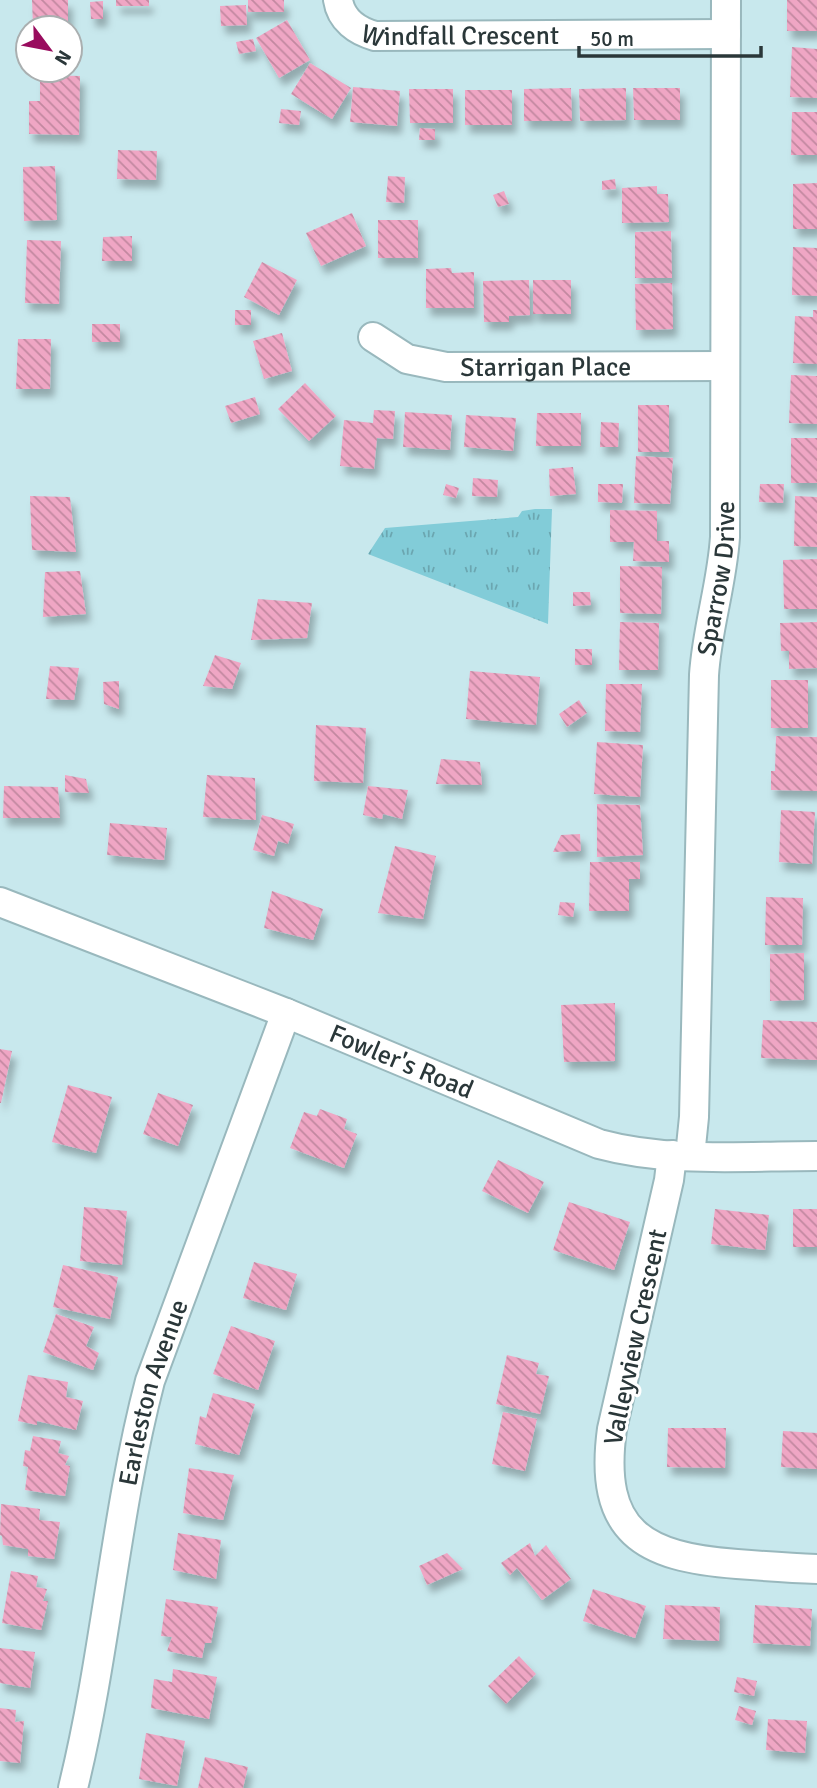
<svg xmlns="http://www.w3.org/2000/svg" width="817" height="1788" font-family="Signika,sans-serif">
	<defs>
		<pattern id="grass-tufts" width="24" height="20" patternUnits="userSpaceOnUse" patternTransform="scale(1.75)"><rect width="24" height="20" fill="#82ccd8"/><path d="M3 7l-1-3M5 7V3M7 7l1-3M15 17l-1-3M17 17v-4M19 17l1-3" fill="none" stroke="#6ba6b0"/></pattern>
		<pattern id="building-back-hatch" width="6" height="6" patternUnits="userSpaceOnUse" patternTransform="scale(1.75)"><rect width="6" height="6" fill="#efa6c4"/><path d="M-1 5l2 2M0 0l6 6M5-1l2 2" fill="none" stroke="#c288a0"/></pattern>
		<filter id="shadow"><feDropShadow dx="4.5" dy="8" stdDeviation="3.5" flood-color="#0004"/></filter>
	</defs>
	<rect width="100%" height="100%" fill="#c8e8ed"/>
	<path fill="url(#grass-tufts)" d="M535 509H552L548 624 368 554 385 528 518 517 522 511Z"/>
	<path fill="url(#building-back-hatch)" filter="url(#shadow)" d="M32 0H68V28H33Z
		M116 0H149V6H116Z
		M248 0H284V12H248Z
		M787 0H817V31H787Z
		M103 1V19H91L90 2Z
		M246 5 247 25 221 26 220 6Z
		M287 20 310 60 279 78 256 38Z
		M253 39 256 51 239 54 236 42Z
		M792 47 817 49V98L790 97Z
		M310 63 351 88 332 119 291 94Z
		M40 75 80 76 79 135 29 134V101H40Z
		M353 87 400 91 397 126 350 122Z
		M571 88 572 121H524V89Z
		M626 88V120L580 121 579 89Z
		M633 88H680V120H634Z
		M409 89H453V123H410Z
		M465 90H512V125H465Z
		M281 109 301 111 299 125 279 123Z
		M792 112H817V155H791Z
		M420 128 435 129V140H419Z
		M118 150 157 151 156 180 117 179Z
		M55 166 57 220 24 221 23 167Z
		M388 176 405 177 404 203 386 202Z
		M615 179 616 189 602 190V181Z
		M817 183V229H793V184Z
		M657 186V194H668L669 222 622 223V188Z
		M504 191 509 204 498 207 493 195Z
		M352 213 366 246 321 266 306 233Z
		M378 220H418V258H378Z
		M671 231 672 278H635V232Z
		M132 236V261H102L103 237Z
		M27 240 61 241 59 304 25 303Z
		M793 247 817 248V296L792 295Z
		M262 262 297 280 279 315 244 297Z
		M451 268 452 273 474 272V308H426V269Z
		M529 280 530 315 509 316V322H484L483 281Z
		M533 280H571V314H533Z
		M672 283 673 329 636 330 635 284Z
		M235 310H251V325H235Z
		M813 310H817V364L793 363 795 316 813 317Z
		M92 324H120V342H92Z
		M282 333 292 371 264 379 253 341Z
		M18 339H51L50 389H16Z
		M791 375 817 376V424L789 423Z
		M305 383 336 416 309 441 278 409Z
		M255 397 260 414 231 423 225 406Z
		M638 405H669V452H638Z
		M374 410 395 411 393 439 377 438 374 469 340 466 344 420 373 423Z
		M405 412 452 415 450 450 403 447Z
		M537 413H581V446H536Z
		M466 415 516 418 513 451 464 447Z
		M601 422 619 423 618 447H600Z
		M791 438H817V483H791Z
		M636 456 673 458 670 504 634 503Z
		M573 467 576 494 550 496 549 469Z
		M473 478 498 480 497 497 472 496Z
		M446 484 459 488 456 498 443 495Z
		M598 484H623L622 503 598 502Z
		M760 484H784L783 503 759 502Z
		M30 496 70 497 76 552 32 550Z
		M795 496 817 497V547L794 546Z
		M610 510 657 511V541H669V562L633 561 634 542H610Z
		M817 559V609H784L783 560Z
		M620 566 662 567 661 614 620 613Z
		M80 571 86 614 43 617 45 572Z
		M573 592H590L591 605 573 606Z
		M258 599 312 603 307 638 251 640Z
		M620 622 659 623 658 670H619Z
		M817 622V668L789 669V651H781L780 623Z
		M575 649H592V665H575Z
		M215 655 241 663 232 689 203 686Z
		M50 666 79 668 74 700 46 699Z
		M470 671 540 677 536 725 466 719Z
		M771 680H808V728H771Z
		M119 681V709L104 704 103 682Z
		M606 684H642L640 732 605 731Z
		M579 700 587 713 567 727 559 714Z
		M316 725 366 728 363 783 314 781Z
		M776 736 817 737V791L771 790V771H775Z
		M597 742 643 745 640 797 594 794Z
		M441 759 480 762 482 785 436 784Z
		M65 775 86 779 89 793 65 792Z
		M207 775 255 778 256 820 203 817Z
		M4 786 58 787 60 818H3Z
		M368 786 408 790 402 819 383 814 382 819 363 815Z
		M597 804 640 805 643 855 597 857Z
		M781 810 815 812 812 864 779 862Z
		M262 815 294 824 288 844 278 841 274 856 253 850Z
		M110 823 167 828 164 860 107 855Z
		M580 834 581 851 553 852 561 835Z
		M395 846 436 856 423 919 378 913Z
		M590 862H640V879H629V911H589Z
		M272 891 323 909 313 940 264 928Z
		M766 897 803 898 802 945H765Z
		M560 902 575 903 573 917 558 915Z
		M804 953V1000L770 1001V954Z
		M615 1003V1061L564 1062 561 1005Z
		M763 1020 817 1022V1060L761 1058Z
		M0 1049 12 1051 1 1103H0Z
		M68 1085 112 1097 96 1153 52 1142Z
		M158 1093 193 1105 178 1146 143 1134Z
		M320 1109 347 1119 344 1129 357 1134 344 1168 290 1148 304 1112 317 1116Z
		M498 1160 544 1182 528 1213 482 1191Z
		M569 1202 630 1222 614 1270 553 1250Z
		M84 1207 127 1211 122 1265 80 1261Z
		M715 1209 769 1215 765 1250 711 1244Z
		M793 1209H817V1247H793Z
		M254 1262 297 1274 286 1310 243 1298Z
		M63 1265 118 1277 110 1319 53 1307Z
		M56 1314 94 1327 86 1346 99 1353 93 1370 43 1352Z
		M231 1326 275 1341 258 1390 213 1374Z
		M507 1355 539 1363 536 1374 549 1376 540 1414 496 1404Z
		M28 1375 68 1382 66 1397 83 1401 76 1430 37 1421V1425L18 1421Z
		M213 1393 255 1404 239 1455 195 1444 200 1416 206 1418Z
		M503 1412 537 1419 525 1471 492 1464Z
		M668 1428H726L725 1468 667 1467Z
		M783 1431 817 1433V1469L781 1467Z
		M33 1436 61 1441 58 1453 69 1456 65 1465 70 1466 65 1496 25 1490 28 1467 23 1466 25 1450 30 1451Z
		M189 1468 234 1475 223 1520 183 1513Z
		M1 1504 40 1509 39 1520 60 1522 54 1559 28 1556V1549L3 1545 2 1536 0 1535Z
		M178 1533 221 1540 216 1579 173 1570Z
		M530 1543 535 1556 546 1545 571 1579 542 1600 517 1568 510 1575 501 1563Z
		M447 1553 463 1569 427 1585 419 1566Z
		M11 1571 38 1576 36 1587 47 1589 43 1601H48L41 1630 2 1623Z
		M593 1589 646 1606 635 1638 583 1621Z
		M166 1599 218 1607 211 1643H205L202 1658 167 1651 172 1637 161 1636Z
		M665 1605 720 1607 719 1641 663 1639Z
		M755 1605 812 1609 810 1646 753 1643Z
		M0 1648 35 1652 30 1688 0 1683Z
		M519 1656 536 1674 506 1704 488 1686Z
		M173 1669 217 1677 209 1719 151 1708 154 1679 172 1682Z
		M737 1677 757 1681 754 1696 734 1692Z
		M739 1706 756 1711 752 1725 735 1720Z
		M0 1708 16 1710 15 1722 24 1721 20 1763 0 1761Z
		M768 1719 807 1721 805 1753 766 1750Z
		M146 1733 185 1741 177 1786 139 1779Z
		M205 1757 248 1767 243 1788H198Z"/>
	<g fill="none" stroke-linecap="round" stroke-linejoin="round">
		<defs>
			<g id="minor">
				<path id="s1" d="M338 0C341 20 357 31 375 36L726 34"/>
				<path id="s2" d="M373 337 407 359 446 367 725 366"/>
				<path id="s3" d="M0 902 286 1013 599 1144C669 1163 745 1156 817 1156"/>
				<path d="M672 1155 669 1180 612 1429C598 1532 643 1557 737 1564 763 1566 790 1568 817 1569"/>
				<path id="s4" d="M690 1156 694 1117 704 675C707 628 722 584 725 537L726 0"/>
				<path id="s5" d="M73 1788C106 1654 115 1515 150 1381L286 1013"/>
			</g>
		</defs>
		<use href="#minor" stroke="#99b8bd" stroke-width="32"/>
		<use href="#minor" stroke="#fff" stroke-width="28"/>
	</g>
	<g text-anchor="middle" stroke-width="6" stroke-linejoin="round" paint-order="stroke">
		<g font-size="26" fill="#2a3739" stroke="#fff">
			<text dy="9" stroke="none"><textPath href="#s1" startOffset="140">Windfall Crescent</textPath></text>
			<text dy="9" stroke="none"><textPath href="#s2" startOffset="180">Starrigan Place</textPath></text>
			<text dy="9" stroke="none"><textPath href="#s4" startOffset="579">Sparrow Drive</textPath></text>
			<text dy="9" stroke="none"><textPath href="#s3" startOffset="432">Fowler's Road</textPath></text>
			<text transform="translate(635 1337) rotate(-78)" y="9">Valleyview Crescent</text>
			<text dy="9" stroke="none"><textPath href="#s5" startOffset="404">Earleston Avenue</textPath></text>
		</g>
	</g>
	<g transform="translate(49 49) rotate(122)"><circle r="33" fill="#ffffff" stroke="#aaafb0" stroke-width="2"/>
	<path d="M0-5L12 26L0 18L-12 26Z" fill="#990c5e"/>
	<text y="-10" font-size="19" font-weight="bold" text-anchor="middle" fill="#2a3739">N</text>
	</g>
	<path d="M579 46v10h182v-10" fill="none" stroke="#2a3739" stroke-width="3.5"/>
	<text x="590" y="46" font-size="21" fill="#2a3739" stroke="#ffffff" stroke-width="5" paint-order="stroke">50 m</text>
</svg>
